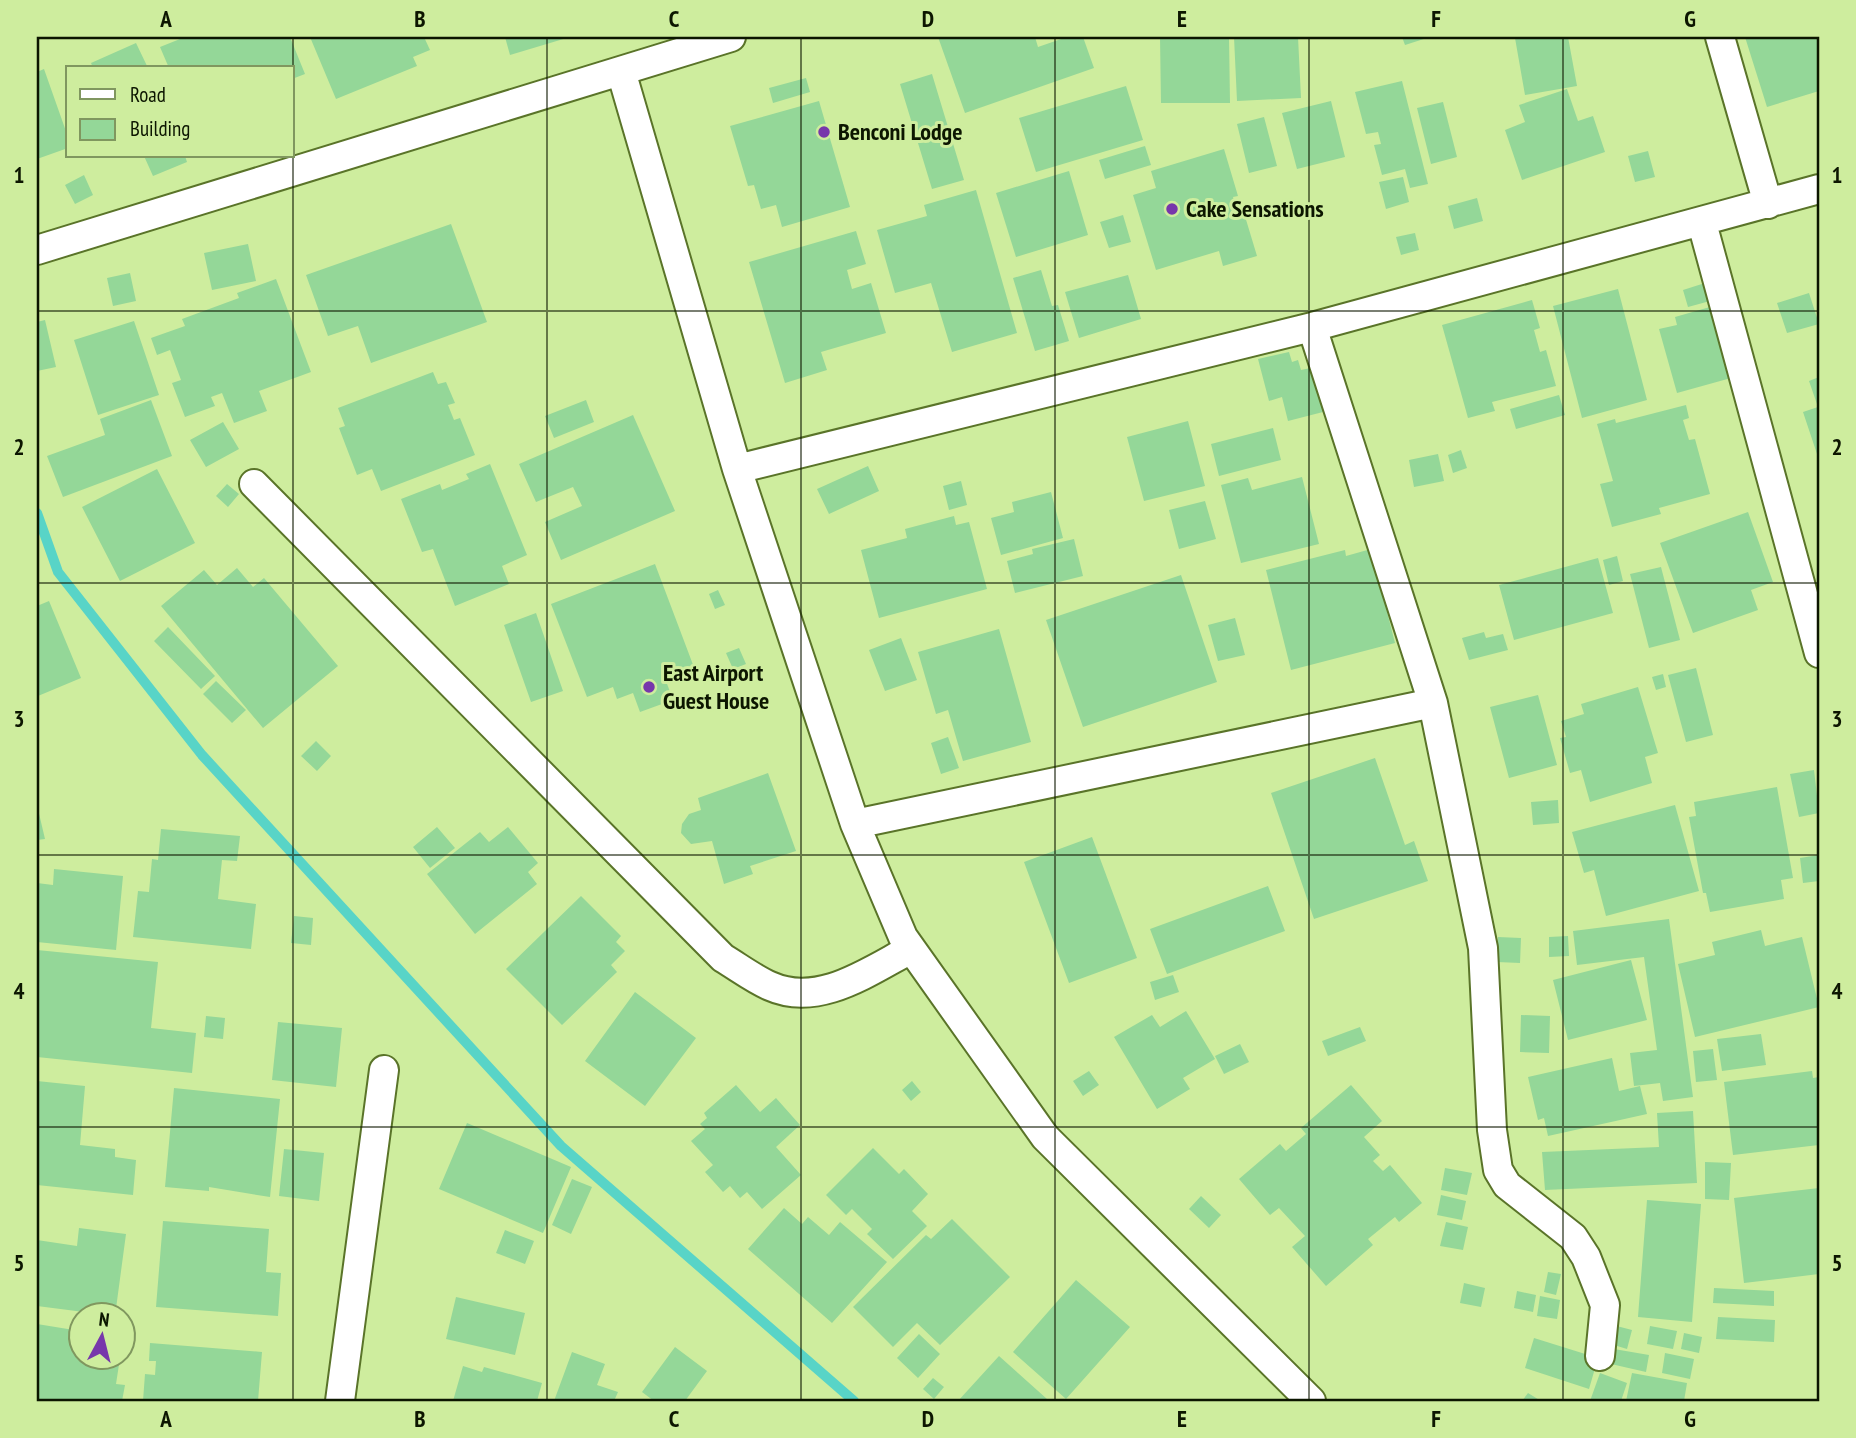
<svg xmlns="http://www.w3.org/2000/svg" width="1856" height="1438" font-family="'PT Sans Narrow',sans-serif">
	<rect width="100%" height="100%" fill="#ceed9e"/>
	<g fill="none" stroke-linecap="round" stroke-linejoin="round">
		<path stroke="#58d4c7" stroke-width="10" d="M37 513 58 572 202 755 561 1146 854 1401"/>
	</g>
	<path fill="#94d798" d="M185 37H290L305 74 292 79V68H169L160 47Z
		M310 37H424L430 50 413 57 417 66 336 99Z
		M505 37H570L510 55Z
		M938 37H1035L1038 47 1067 37H1083L1094 68 965 113Z
		M1160 37H1229L1230 103H1161Z
		M1234 37H1298L1301 98 1237 101Z
		M1402 37H1430L1405 45Z
		M1524 37H1568L1577 86 1525 95 1515 38Z
		M1745 37H1819V91L1767 107Z
		M136 43 148 68H93L91 63Z
		M44 69 68 137V148L37 159V72Z
		M932 74 964 180 932 189 900 84Z
		M806 78 810 92 773 103 769 88Z
		M1402 81 1428 184 1410 188 1405 169 1382 175 1374 145 1381 144 1378 132 1366 134 1355 92Z
		M1126 86 1143 140 1036 172 1019 118Z
		M1567 89 1578 121 1593 116 1605 152 1522 180 1505 130 1525 122 1519 105Z
		M819 101 850 207 782 227 776 205 761 209 754 185 748 186 730 126Z
		M1331 101 1345 157 1297 169 1282 113Z
		M1443 102 1457 157 1431 164 1417 108Z
		M1264 117 1277 166 1249 173 1237 124Z
		M1145 146 1151 165 1105 179 1099 160Z
		M1224 149 1238 196 1233 197 1238 215 1244 213 1257 256 1223 266 1219 251 1156 270 1133 195 1156 188 1151 171Z
		M1648 151 1655 177 1635 182 1628 156Z
		M144 156H185L187 162 153 176Z
		M1069 171 1088 235 1016 257 996 193Z
		M84 175 93 195 75 204 65 185Z
		M1403 177 1409 202 1386 209 1379 182Z
		M976 190 1017 333 952 352 931 283 895 293 877 230 927 216 924 205Z
		M1477 198 1483 221 1454 229 1448 206Z
		M1123 215 1131 242 1109 248 1100 222Z
		M451 224 487 322 371 363 358 326 328 336 306 275Z
		M856 231 866 264 847 270 852 289 871 283 886 333 821 352 827 370 785 383 749 262Z
		M1415 233 1419 250 1401 255 1396 237Z
		M248 244 256 281 212 290 204 253Z
		M1041 270 1052 306 1058 305 1069 341 1035 351 1013 278Z
		M130 273 136 301 113 306 107 278Z
		M1128 275 1141 319 1079 338 1065 292Z
		M276 279 311 372 259 391 267 411 234 423 222 393 211 397 215 406 185 417 172 383 181 380 170 350 157 355 151 338 185 326 182 319 239 298 237 293Z
		M1705 283 1710 301 1688 307 1683 290Z
		M1618 289 1647 400 1582 418 1553 306Z
		M1809 293 1819 324 1787 333 1777 303Z
		M1532 300 1540 328 1534 330 1540 352 1546 350 1556 386 1492 402 1495 411 1468 418 1442 325Z
		M1710 307 1731 378 1677 393 1659 329 1677 325 1675 317Z
		M45 320 56 367 37 371V322Z
		M134 321 159 395 98 415 74 340Z
		M1289 352 1292 362 1298 360 1301 370 1311 368 1323 412 1288 421 1282 397 1269 401 1258 359Z
		M433 372 438 384 446 382 455 403 448 405 454 420 460 418 475 455 381 491 372 469 357 475 339 428 345 426 338 408Z
		M1819 377V460L1803 412 1818 407 1809 381Z
		M1559 395 1565 415 1516 429 1510 409Z
		M151 400 172 456 63 497 47 456 105 435 100 419Z
		M586 400 594 422 554 438 545 416Z
		M1686 405 1689 418 1683 420 1689 440 1695 439 1710 494 1659 508 1661 514 1612 527 1600 484 1613 481 1597 424 1615 419 1616 423Z
		M633 415 675 511 561 560 545 522 582 506 573 487 536 502 519 464Z
		M1188 421 1205 486 1144 501 1127 437Z
		M223 422 239 449 206 467 190 440Z
		M1273 428 1281 460 1219 476 1211 444Z
		M1461 450 1467 468 1453 473 1448 455Z
		M1438 454 1444 481 1414 487 1409 460Z
		M490 464 527 555 502 566 509 584 455 606 433 549 422 552 401 499 440 484 442 490 469 479 466 474Z
		M868 466 879 491 829 514 817 489Z
		M157 469 195 543 120 581 82 507Z
		M1302 477 1319 544 1241 563 1221 485 1248 478 1252 490Z
		M961 481 967 505 949 510 943 486Z
		M227 484 239 494 228 507 216 496Z
		M1051 492 1063 538 1001 555 991 518 1014 512 1012 502Z
		M1205 501 1216 539 1179 549 1169 510Z
		M1748 512 1773 582 1751 590 1758 610 1693 633 1660 543Z
		M954 516 956 525 969 522 987 589 879 618 861 550 907 538 905 529Z
		M1074 539 1083 576 1015 593 1007 561 1033 554 1032 549Z
		M1371 549 1395 643 1291 670 1266 570 1345 550 1346 556Z
		M1617 556 1623 581 1609 585 1603 560Z
		M1598 558 1613 613 1514 640 1499 585Z
		M655 564 695 670 666 681 673 700 640 712 633 693 617 699 613 687 587 697 551 604Z
		M1661 567 1680 640 1649 648 1630 574Z
		M237 568 253 587 264 578 338 666 263 728 161 606 204 570 217 585Z
		M1181 575 1217 682 1083 727 1046 620Z
		M718 590 725 605 715 609 709 594Z
		M49 601 81 678 38 696 37 606Z
		M536 613 563 691 531 702 504 625Z
		M1235 618 1245 655 1218 661 1208 625Z
		M168 627 215 676 201 689 154 641Z
		M999 629 1031 742 963 761 948 710 936 714 918 652Z
		M1484 632 1486 638 1503 634 1508 650 1469 660 1462 638Z
		M901 638 917 680 885 691 869 650Z
		M739 648 746 664 733 669 726 653Z
		M1696 668 1713 735 1686 742 1668 675Z
		M1663 674 1666 687 1656 690 1652 677Z
		M216 681 246 710 232 723 203 694Z
		M1638 687 1658 753 1645 757 1652 783 1590 802 1581 770 1570 773 1560 738 1566 737 1561 721 1584 714 1581 704Z
		M1538 695 1557 765 1509 778 1490 707Z
		M948 737 959 768 941 774 931 743Z
		M316 741 331 756 317 771 301 756Z
		M1375 758 1405 845 1414 841 1428 881 1314 919 1271 793Z
		M1814 770 1819 813 1799 817 1790 774Z
		M768 773 796 851 750 866 753 874 724 884 712 841 691 844 681 833 682 824 689 814 701 810 698 798Z
		M1777 787 1793 878 1781 880 1784 899 1710 912 1706 893H1703L1689 817 1696 816 1694 802Z
		M1558 800 1559 823 1533 825 1531 802Z
		M37 805 45 839 37 840Z
		M1675 805 1699 891 1606 916 1594 870 1584 873 1572 832Z
		M437 827 455 848 430 868 413 847Z
		M508 827 538 863 528 872 537 884 475 934 427 874 480 832 489 842Z
		M161 829 240 836 237 861 222 860 218 899 256 904 251 949 133 937 138 891 149 892 152 859 158 860Z
		M1092 837 1137 958 1069 983 1024 862Z
		M1819 855V881L1803 883 1800 858Z
		M54 869 123 876 116 950 37 942V883L53 885Z
		M1268 886 1285 931 1167 974 1150 929Z
		M581 896 621 936 616 942 625 951 611 965 617 972 562 1025 506 969Z
		M294 916 313 918 311 945 291 943Z
		M1669 919 1693 1097 1663 1101 1660 1083 1634 1086 1630 1053 1657 1050 1644 957 1577 965 1573 931Z
		M1761 930 1765 946 1802 937 1819 1007 1695 1037 1678 964 1715 955 1712 942Z
		M1568 936 1569 956 1549 957V937Z
		M1498 937 1521 938 1520 963 1497 962Z
		M37 950 158 962 151 1028 196 1033 192 1073 37 1057Z
		M1631 960 1647 1020 1568 1040 1553 980Z
		M1173 975 1179 992 1155 1000 1150 982Z
		M635 992 696 1038 645 1106 585 1061Z
		M1186 1011 1215 1059 1183 1078 1190 1089 1157 1109 1114 1037 1152 1015 1160 1027Z
		M1521 1015 1550 1016 1549 1053 1520 1052Z
		M206 1016 225 1018 223 1039 204 1037Z
		M278 1022 342 1028 336 1087 272 1080Z
		M1360 1027 1366 1041 1328 1056 1322 1041Z
		M1761 1034 1766 1065 1722 1071 1717 1039Z
		M1240 1044 1249 1062 1224 1074 1215 1056Z
		M1713 1049 1717 1080 1696 1082 1693 1051Z
		M1612 1058 1619 1091 1640 1086 1647 1114 1548 1136 1544 1118 1538 1120 1528 1077Z
		M1089 1071 1099 1085 1083 1096 1073 1081Z
		M1812 1071 1813 1078 1819 1077V1145L1733 1155 1724 1082Z
		M37 1081 85 1086 80 1145 115 1149V1157L136 1160 133 1195 37 1185Z
		M912 1081 921 1092 911 1101 902 1090Z
		M736 1085 760 1112 776 1098 800 1125 776 1147 801 1175 762 1209 747 1192 740 1198 730 1186 723 1192 705 1172 713 1165 691 1141 705 1129 700 1124 707 1118 704 1113Z
		M1351 1085 1382 1121 1364 1137 1380 1155 1373 1161 1383 1171 1390 1165 1422 1203 1399 1222 1395 1217 1368 1239 1373 1245 1326 1286 1292 1247 1305 1236 1279 1208 1270 1215 1239 1179 1280 1144 1286 1151 1306 1134 1301 1128Z
		M174 1088 280 1099 270 1197 209 1187V1191L165 1187Z
		M1693 1111 1697 1183 1545 1190 1542 1152 1659 1147 1657 1113Z
		M467 1123 571 1167 543 1233 439 1189Z
		M873 1148 899 1174 904 1169 928 1194 912 1211 927 1226 893 1259 867 1234 872 1229 852 1209 846 1215 826 1195Z
		M284 1149 324 1153 319 1201 279 1196Z
		M1705 1162 1731 1163 1729 1200 1705 1199Z
		M1445 1168 1472 1173 1467 1195 1441 1190Z
		M572 1179 592 1187 571 1234 552 1225Z
		M1819 1188V1274L1744 1283 1734 1198Z
		M1441 1195 1466 1201 1462 1220 1437 1215Z
		M1201 1196 1221 1215 1209 1228 1189 1209Z
		M1647 1200 1701 1204 1692 1322 1638 1317Z
		M784 1208 802 1224 808 1217 829 1235 840 1222 887 1262 832 1323 748 1249Z
		M952 1219 1010 1277 940 1345 917 1323 893 1347 853 1307 926 1235 931 1239Z
		M163 1221 269 1229 266 1272 281 1273 278 1316 156 1307Z
		M1446 1222 1468 1227 1463 1250 1440 1246Z
		M79 1228 126 1234 115 1316 37 1306V1240L77 1246Z
		M505 1230 534 1241 525 1264 496 1253Z
		M1548 1272 1561 1274 1556 1295 1544 1292Z
		M1076 1280 1130 1327 1066 1399 1013 1352Z
		M1464 1283 1485 1288 1481 1307 1460 1303Z
		M1714 1288 1774 1291V1306L1713 1303Z
		M1517 1291 1536 1295 1533 1312 1514 1308Z
		M1540 1296 1560 1300 1557 1319 1537 1316Z
		M456 1297 525 1313 515 1355 446 1339Z
		M1718 1317 1775 1320 1774 1342 1716 1339Z
		M37 1324 80 1331V1358H120L116 1384 125 1385 122 1401H37Z
		M1609 1324 1632 1330 1627 1349 1604 1342Z
		M1650 1326 1677 1331 1673 1349 1647 1344Z
		M1684 1333 1702 1337 1699 1353 1681 1349Z
		M919 1334 940 1354 918 1378 897 1358Z
		M1534 1338 1598 1358 1589 1389 1525 1368Z
		M150 1343 262 1352 258 1401H143L145 1374 155 1375 156 1361H149Z
		M675 1347 707 1371 685 1401H654L642 1392Z
		M1614 1349 1649 1355 1646 1372 1611 1364Z
		M572 1352 605 1364 597 1385 618 1392 614 1401H554Z
		M1665 1353 1694 1359 1690 1379 1662 1373Z
		M999 1356 1047 1399 1045 1401H958Z
		M463 1366 482 1372 484 1367 542 1383 537 1401H453Z
		M1600 1373 1627 1383 1621 1401H1590Z
		M1632 1373 1687 1383 1684 1401H1626Z
		M933 1378 944 1387 934 1399 923 1389Z
		M1528 1393 1541 1401H1522Z"/>
	<g fill="none" stroke-linecap="round" stroke-linejoin="round">
		<defs>
			<path id="street" d="M1720 37 1768 204
				M621 71 737 469 855 824 903 937 1045 1137 1311 1401
				M1702 223 1819 653
				M37 250 731 37
				M1312 327 1433 703 1483 948 1492 1130 1498 1170 1507 1185 1573 1237 1586 1257 1605 1305 1600 1356
				M737 469 1312 327 1819 189
				M254 484 723 958C738 967 754 979 770 986 819 1008 869 971 911 949
				M855 824 1433 703
				M340 1401 384 1070"/>
		</defs>
		<use href="#street" stroke="#5a7429" stroke-width="32"/>
		<use href="#street" stroke="#fff" stroke-width="28"/>
	</g>
	<path fill="none" stroke="#0c1600" stroke-width="2" stroke-opacity="0.55" d="M293 37V1401M547 37V1401M801 37V1401M1055 37V1401M1309 37V1401M1563 37V1401M37 311H1819M37 583H1819M37 855H1819M37 1127H1819"/>
	<g fill="#7737ab" stroke="#ceed9e" stroke-width="2.5">
		<circle cx="824" cy="132" r="7"/>
		<circle cx="1172" cy="209" r="7"/>
		<circle cx="649" cy="687" r="7"/>
	</g>
	<g text-anchor="middle" stroke-width="6" stroke-linejoin="round" paint-order="stroke">
		<g font-size="24" font-weight="bold" fill="#0c1600" stroke="#ceed9e" text-anchor="start">
			<text x="838" y="140">Benconi Lodge</text>
			<text x="1186" y="217">Cake Sensations</text>
			<text x="663" y="681">East Airport<tspan x="663" dy="28">Guest House</tspan></text>
		</g>
	</g>
	<rect width="1856" height="1438" fill="none" stroke="#ceed9e" stroke-width="77"/>
	<rect x="66" y="66" width="228" height="91" fill="#ceed9e" stroke="#80975f" stroke-width="2"/>
	<rect x="80" y="89" width="35" height="10" fill="#ffffff" stroke="#80975f" stroke-width="2"/>
	<text x="130" y="102" font-size="21" fill="#0c1600">Road</text>
	<rect x="80" y="119" width="35" height="21" fill="#94d798" stroke="#80975f" stroke-width="2"/>
	<text x="130" y="136" font-size="21" fill="#0c1600">Building</text>
	<g transform="translate(102 1336) rotate(7)"><circle r="33" fill="#ceed9e" stroke="#80975f" stroke-width="2"/>
	<path d="M0-5L12 26L0 18L-12 26Z" fill="#7737ab"/>
	<text y="-10" font-size="19" font-weight="bold" text-anchor="middle" fill="#0c1600">N</text>
	</g>
	<rect x="38" y="38" width="1780" height="1362" fill="none" stroke="#0c1600" stroke-width="2.5"/>
	<g font-size="23" text-anchor="middle" font-weight="bold" fill="#0c1600">
		<text x="166" y="27">A</text>
		<text x="420" y="27">B</text>
		<text x="674" y="27">C</text>
		<text x="928" y="27">D</text>
		<text x="1182" y="27">E</text>
		<text x="1436" y="27">F</text>
		<text x="1690" y="27">G</text>
		<text x="19" y="183">1</text>
		<text x="1837" y="183">1</text>
		<text x="19" y="455">2</text>
		<text x="1837" y="455">2</text>
		<text x="19" y="727">3</text>
		<text x="1837" y="727">3</text>
		<text x="19" y="999">4</text>
		<text x="1837" y="999">4</text>
		<text x="19" y="1271">5</text>
		<text x="1837" y="1271">5</text>
		<text x="166" y="1427">A</text>
		<text x="420" y="1427">B</text>
		<text x="674" y="1427">C</text>
		<text x="928" y="1427">D</text>
		<text x="1182" y="1427">E</text>
		<text x="1436" y="1427">F</text>
		<text x="1690" y="1427">G</text>
	</g>
</svg>
